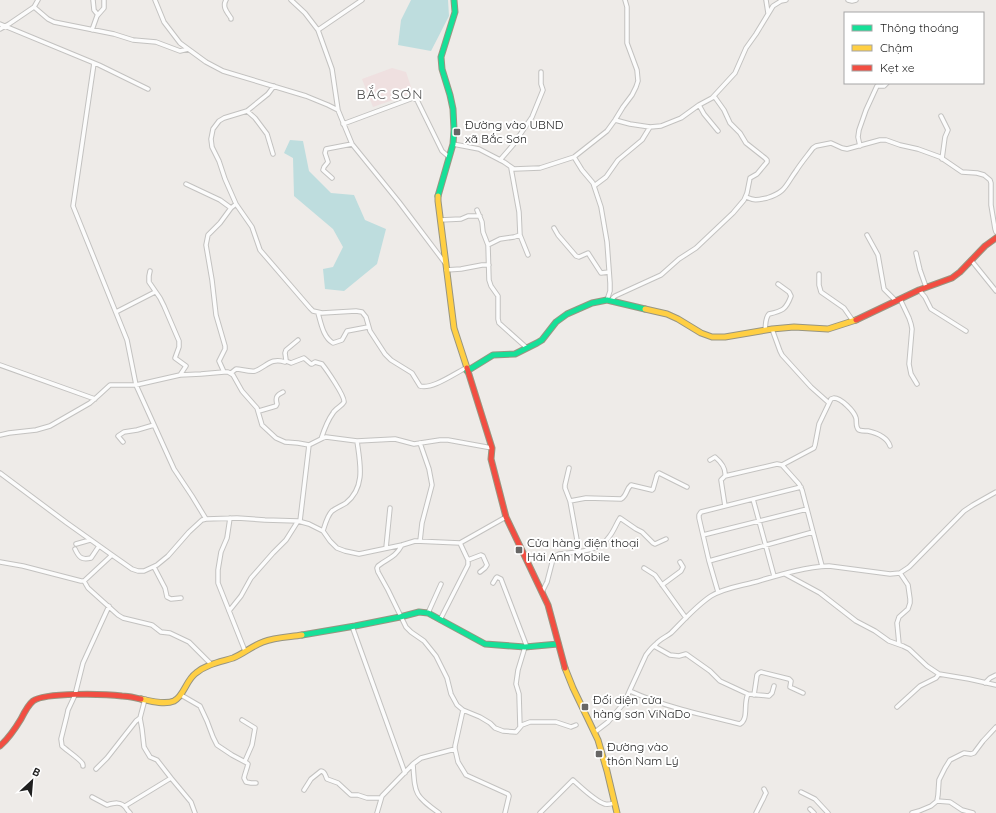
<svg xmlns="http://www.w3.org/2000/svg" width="996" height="813" font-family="Quicksand,sans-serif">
	<rect width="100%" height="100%" fill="#eeebe8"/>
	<path fill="#efe0e0" d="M392 68 406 72 413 93 373 107 362 79Z"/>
	<path fill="#beddde" d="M411 0H448L449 16 431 51 398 45 401 20Z
		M290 140 303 141 309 171 331 193 354 195 365 220 386 229 377 264 344 291 325 289 323 269 333 267 343 247 333 229 294 196 293 158 284 153Z"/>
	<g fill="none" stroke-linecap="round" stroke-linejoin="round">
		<defs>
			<path id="street" d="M93 0 94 10 98 15
				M155 0 164 22 180 43 206 62 223 71 306 96 328 105 338 110
				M226 0C222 7 227 12 231 18V19
				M291 0 305 13 318 30 332 69 338 110 352 144 399 202 445 263
				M766 0 768 13
				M848 0 852 1 856 0
				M34 7 48 19 54 22 114 34 133 40 156 42 180 51 188 49
				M0 24 99 65 148 89
				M0 29 9 24 34 7 38 0
				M92 30 97 16 104 8V0
				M318 30 362 0
				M94 63 73 206 127 340 136 385 174 469 192 496 206 519
				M274 86 268 94 247 111 224 118 219 121 213 129 211 139 212 147 219 161 225 179 236 204 252 227 260 250 310 308 313 311 322 313 356 311 362 312 366 317 370 331 385 354 391 360 412 373 420 386C432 390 455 373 466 368
				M699 105 704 114 718 131
				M247 111 255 118 267 134 273 154
				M941 116 948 130 945 137 942 159
				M615 120 630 124 650 127 661 126 681 118 699 105 712 98 735 73 746 48 756 34 773 6 781 1 786 0
				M343 124 413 98 417 100 442 151 449 157
				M453 144 479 149 504 162 514 169 540 168 574 157 607 131 615 120 623 107 632 95 636 87 638 81 637 70 627 43V7L625 0
				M860 146 858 137 859 130 866 110 877 86H884L887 83
				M574 157 582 170 593 183 601 207 607 242 610 283V291L607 300
				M500 160 513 145 532 117 543 90 541 84V72
				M511 168 519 212 520 235 528 255
				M332 178 323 170 324 167 328 162 325 153 326 149 352 144
				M186 184 220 200 231 208
				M594 186 606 177 618 160 642 140 650 127
				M746 197C755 201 757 200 767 198 786 192 785 186 796 171 801 163 807 156 813 148L816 146 831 143 842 148 847 149 880 140H886L900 145 918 149 940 157 962 172 977 173 984 175 990 180 991 183V205L995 229 996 232
				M477 210 482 222 483 232 488 245 489 280 491 286 498 296V319L499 323 527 348
				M440 220 461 219 468 216H480
				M554 228 558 235 576 256 579 257 588 253 601 273 609 272
				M867 235 878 255 884 289 896 301
				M488 245 500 239 514 237 520 235
				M916 253 920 270 926 287
				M971 260 996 291
				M446 270 461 269 482 265H489
				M150 271 149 276V282L160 298 164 306 179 341V347L175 358 186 366 180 375
				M819 274V285L821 292 844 308 853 321
				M919 290 925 297 931 309 966 331
				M900 299 909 318 911 324 912 329 909 364 911 374 917 384
				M611 300 615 296 661 275 679 259 696 248 733 213 744 200 747 193 750 178 757 174 767 162V160L765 158 746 143 740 133 730 123 724 110 714 96
				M116 312 155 292
				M318 313C321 323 323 337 333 343L342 340 347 331 368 327
				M772 329 780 351 782 355 811 387 829 403
				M765 330C766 324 765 318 769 314 782 311 786 310 791 296L789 292 778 284
				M286 361 291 363 304 358 311 364H312L315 362 322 364C326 369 345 396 344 402 342 406 335 409 333 413 327 421 324 430 321 439
				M0 365 95 399
				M224 372 219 361 225 349V346L216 315 212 280 206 245 208 235 220 223 231 208 236 204
				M231 373 236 369C241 369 249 372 255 371 266 367 271 357 285 362L286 360 285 353 286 350 298 340
				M259 411 276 406 277 404C275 397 277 395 283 392
				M0 435 9 433 36 430 50 426 90 403 98 396 110 385H136L180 375 201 374 224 372H228L233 375 242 391 257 408 262 425 276 438 285 442 298 443 309 445 323 438 326 437 357 441 395 439 414 444 440 440H448L492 448
				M123 442 118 436 124 432 137 430 154 425
				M710 460 715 457C721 462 726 469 725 476
				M782 465 799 484 802 490 822 566
				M569 468 565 485V488L570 501 579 551
				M0 473 67 523 112 555 132 569 138 571H144L157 565 168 556 189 532 202 520 206 519 237 518 265 520 298 521 309 524 323 531 330 541 337 548 345 551 359 554 402 545 415 541 460 543 506 517
				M753 499 774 576
				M570 501 586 498 621 499C627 496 626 489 631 485L652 490 653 489 657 475 659 473 687 487
				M725 506 721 480 725 476 777 464 782 465 814 448 815 445 819 424 831 399 834 398C841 398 854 411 856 418 857 422 855 427 859 430 861 431 865 431 868 431 877 433 887 437 890 446
				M230 518 227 538 221 552 218 570V583L245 651
				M300 521 309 445
				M323 531C325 525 327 516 332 511 336 508 341 506 346 503 366 487 360 463 357 441
				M703 535 807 509
				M420 541 422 523 432 485 429 469 420 443
				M76 544 90 540
				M402 545C394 559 389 557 378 566L377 568 378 572 388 590 406 627 411 632 424 641 436 656 447 678 451 694 457 705 463 710 480 717 490 723 495 728 503 731 516 732 522 725 530 722H556L571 727 576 725
				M386 548 390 508
				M75 549C79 558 82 560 91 558L99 546
				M468 560 481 555 483 556 487 565 485 568 480 572
				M709 561 813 532
				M0 562 23 566 81 581H84L112 555
				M154 567 165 588 167 597 171 599 181 598
				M644 568 655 575 686 618
				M785 574 820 593 856 621 875 631 889 641 903 646 909 649 927 666 939 674 969 679 996 685
				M84 581 88 588 118 615 123 618 152 625 161 632 170 633 189 642 211 664
				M493 583 496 578 497 577 501 579 527 647
				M662 585 681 571 683 567 680 562
				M542 592 547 582 553 559 556 556 559 554C575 552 600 552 609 537 614 531 616 524 620 518L636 529 642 532 653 543 655 544 666 539
				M718 592 709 561 699 518V515L701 512 801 487
				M229 611 241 596 251 578 273 553 286 540 298 521
				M428 613 441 584
				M440 620 468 565V560L460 543
				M352 626 405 773
				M899 644 897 623 899 617 908 609 910 603V599L908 585 900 573
				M654 646 670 655 679 656 686 654 710 671 720 681 748 694 769 696 772 693 774 686
				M985 683 990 678 996 675
				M630 691C665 707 703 715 740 724 749 719 743 704 748 694
				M181 695 200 706 207 721 213 737 217 745 232 755 247 763 248 764C247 769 245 773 244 778L246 782 251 783H256
				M754 695 757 675 759 673 761 672 789 679 791 681 790 687 803 693
				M145 699 140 718 142 729 144 747 150 757 157 760 171 778 191 802 195 813
				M897 707 920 686 936 678 939 674
				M463 710 455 746V749L458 762 466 775 508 794 509 796 505 813
				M242 720 255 728 252 745 245 761
				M520 727 519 694 516 684 518 670 525 647
				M595 732 608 722 624 703 646 655C649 651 652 647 656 644 660 639 666 637 671 633 684 620 696 606 711 596 724 588 740 586 755 582 779 575 804 567 829 566L890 574 900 573 909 567 964 511 973 505 996 492
				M413 764C415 794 414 795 439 813
				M83 766C83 765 83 764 82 763 81 760 65 749 62 746L61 739 67 715 68 710 75 695 83 663 109 606
				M96 769 107 758 136 721 140 718
				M304 790 311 779 321 771C325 771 325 775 327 779L338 783 351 795H358L367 798H381
				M801 792 815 799 828 813
				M92 797 107 805C114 803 121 801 126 808 127 810 128 811 130 813
				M937 801 950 802 962 810 973 813
				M125 806 171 778
				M810 809 814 813
				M377 813 382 796 413 764 421 758 455 749
				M540 813 573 780C581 787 595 801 605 804 608 805 611 804 614 803
				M756 813C758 809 760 805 762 801 764 798 764 796 766 793L764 789
				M912 813 919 811 931 806 937 801 938 795 939 780 945 768 950 760 964 753 971 754 974 753 983 741 996 727"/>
			<path id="fast" d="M438 196 453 144 454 130 453 109 450 95 442 69 441 57 455 12 454 0
				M467 371 493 355 515 354 537 343 542 340 556 322 567 314 592 303 607 300 645 309
				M302 635 355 626 400 617 419 612 428 613 485 644 525 647 558 644"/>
			<path id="slow" d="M438 196V201L454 328 467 368
				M645 309 667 314 678 319 701 333 712 337H725L772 329 794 327 828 329 856 320
				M565 668 573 688 598 740 607 771 617 813
				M141 699C150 701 165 705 174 701 184 696 186 680 196 673 207 664 220 662 233 658 243 654 252 646 263 642 275 637 289 637 302 635"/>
			<path id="jam" d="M856 320 919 290 952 278 960 272 985 246 996 238
				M467 368 492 448 491 459 506 517 548 605 565 668
				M0 746C9 738 15 729 21 719 24 713 28 705 33 701 45 692 106 694 122 696 129 696 135 698 141 699"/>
		</defs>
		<use href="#street" stroke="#c3c2c0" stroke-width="5.5"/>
		<use href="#fast" stroke="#989581" stroke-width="7"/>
		<use href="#slow" stroke="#989581" stroke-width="7"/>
		<use href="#jam" stroke="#989581" stroke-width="7"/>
		<use href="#street" stroke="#fcfcfc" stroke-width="3.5"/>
		<use href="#fast" stroke="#16e098" stroke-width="5"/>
		<use href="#slow" stroke="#ffcf43" stroke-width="5"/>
		<use href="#jam" stroke="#f24e42" stroke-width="5"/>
	</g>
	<g fill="#676665" stroke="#fff" stroke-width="1.5">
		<rect x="453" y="128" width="8" height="8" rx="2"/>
		<rect x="515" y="546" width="8" height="8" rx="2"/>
		<rect x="581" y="703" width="8" height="8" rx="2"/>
		<rect x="595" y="750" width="8" height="8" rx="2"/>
	</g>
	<g text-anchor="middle" stroke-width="4" stroke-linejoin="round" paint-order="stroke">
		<g font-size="12" fill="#1f1f1f" stroke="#fff" text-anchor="start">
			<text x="465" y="129">Đường vào UBND<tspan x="465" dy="14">xã Bắc Sơn</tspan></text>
			<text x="527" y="547">Cửa hàng điện thoại<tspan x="527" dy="14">Hải Anh Mobile</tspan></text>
			<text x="593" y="704">Đối diện cửa<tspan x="593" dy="14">hàng sơn ViNaDo</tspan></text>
			<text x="607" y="751">Đường vào<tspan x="607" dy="14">thôn Nam Lý</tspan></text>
		</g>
		<g font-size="14" letter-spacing="1" fill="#525252" stroke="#fff">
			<text x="390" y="99">BẮC SƠN</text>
		</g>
	</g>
	<rect x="844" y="12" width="140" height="72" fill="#ffffff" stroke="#a5a5a5"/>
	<rect x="852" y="25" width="20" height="6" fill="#16e098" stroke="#a5a5a5"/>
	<text x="880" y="32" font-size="12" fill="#1f1f1f">Thông thoáng</text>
	<rect x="852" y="45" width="20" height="6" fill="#ffcf43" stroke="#a5a5a5"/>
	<text x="880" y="52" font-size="12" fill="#1f1f1f">Chậm</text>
	<rect x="852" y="65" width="20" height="6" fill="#f24e42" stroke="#a5a5a5"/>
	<text x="880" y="72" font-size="12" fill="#1f1f1f">Kẹt xe</text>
	<g transform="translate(32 781) rotate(26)" stroke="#ffffff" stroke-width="3" paint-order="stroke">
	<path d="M0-3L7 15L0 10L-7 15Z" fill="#1f1f1f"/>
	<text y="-6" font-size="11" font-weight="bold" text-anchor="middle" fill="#1f1f1f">B</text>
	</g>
</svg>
